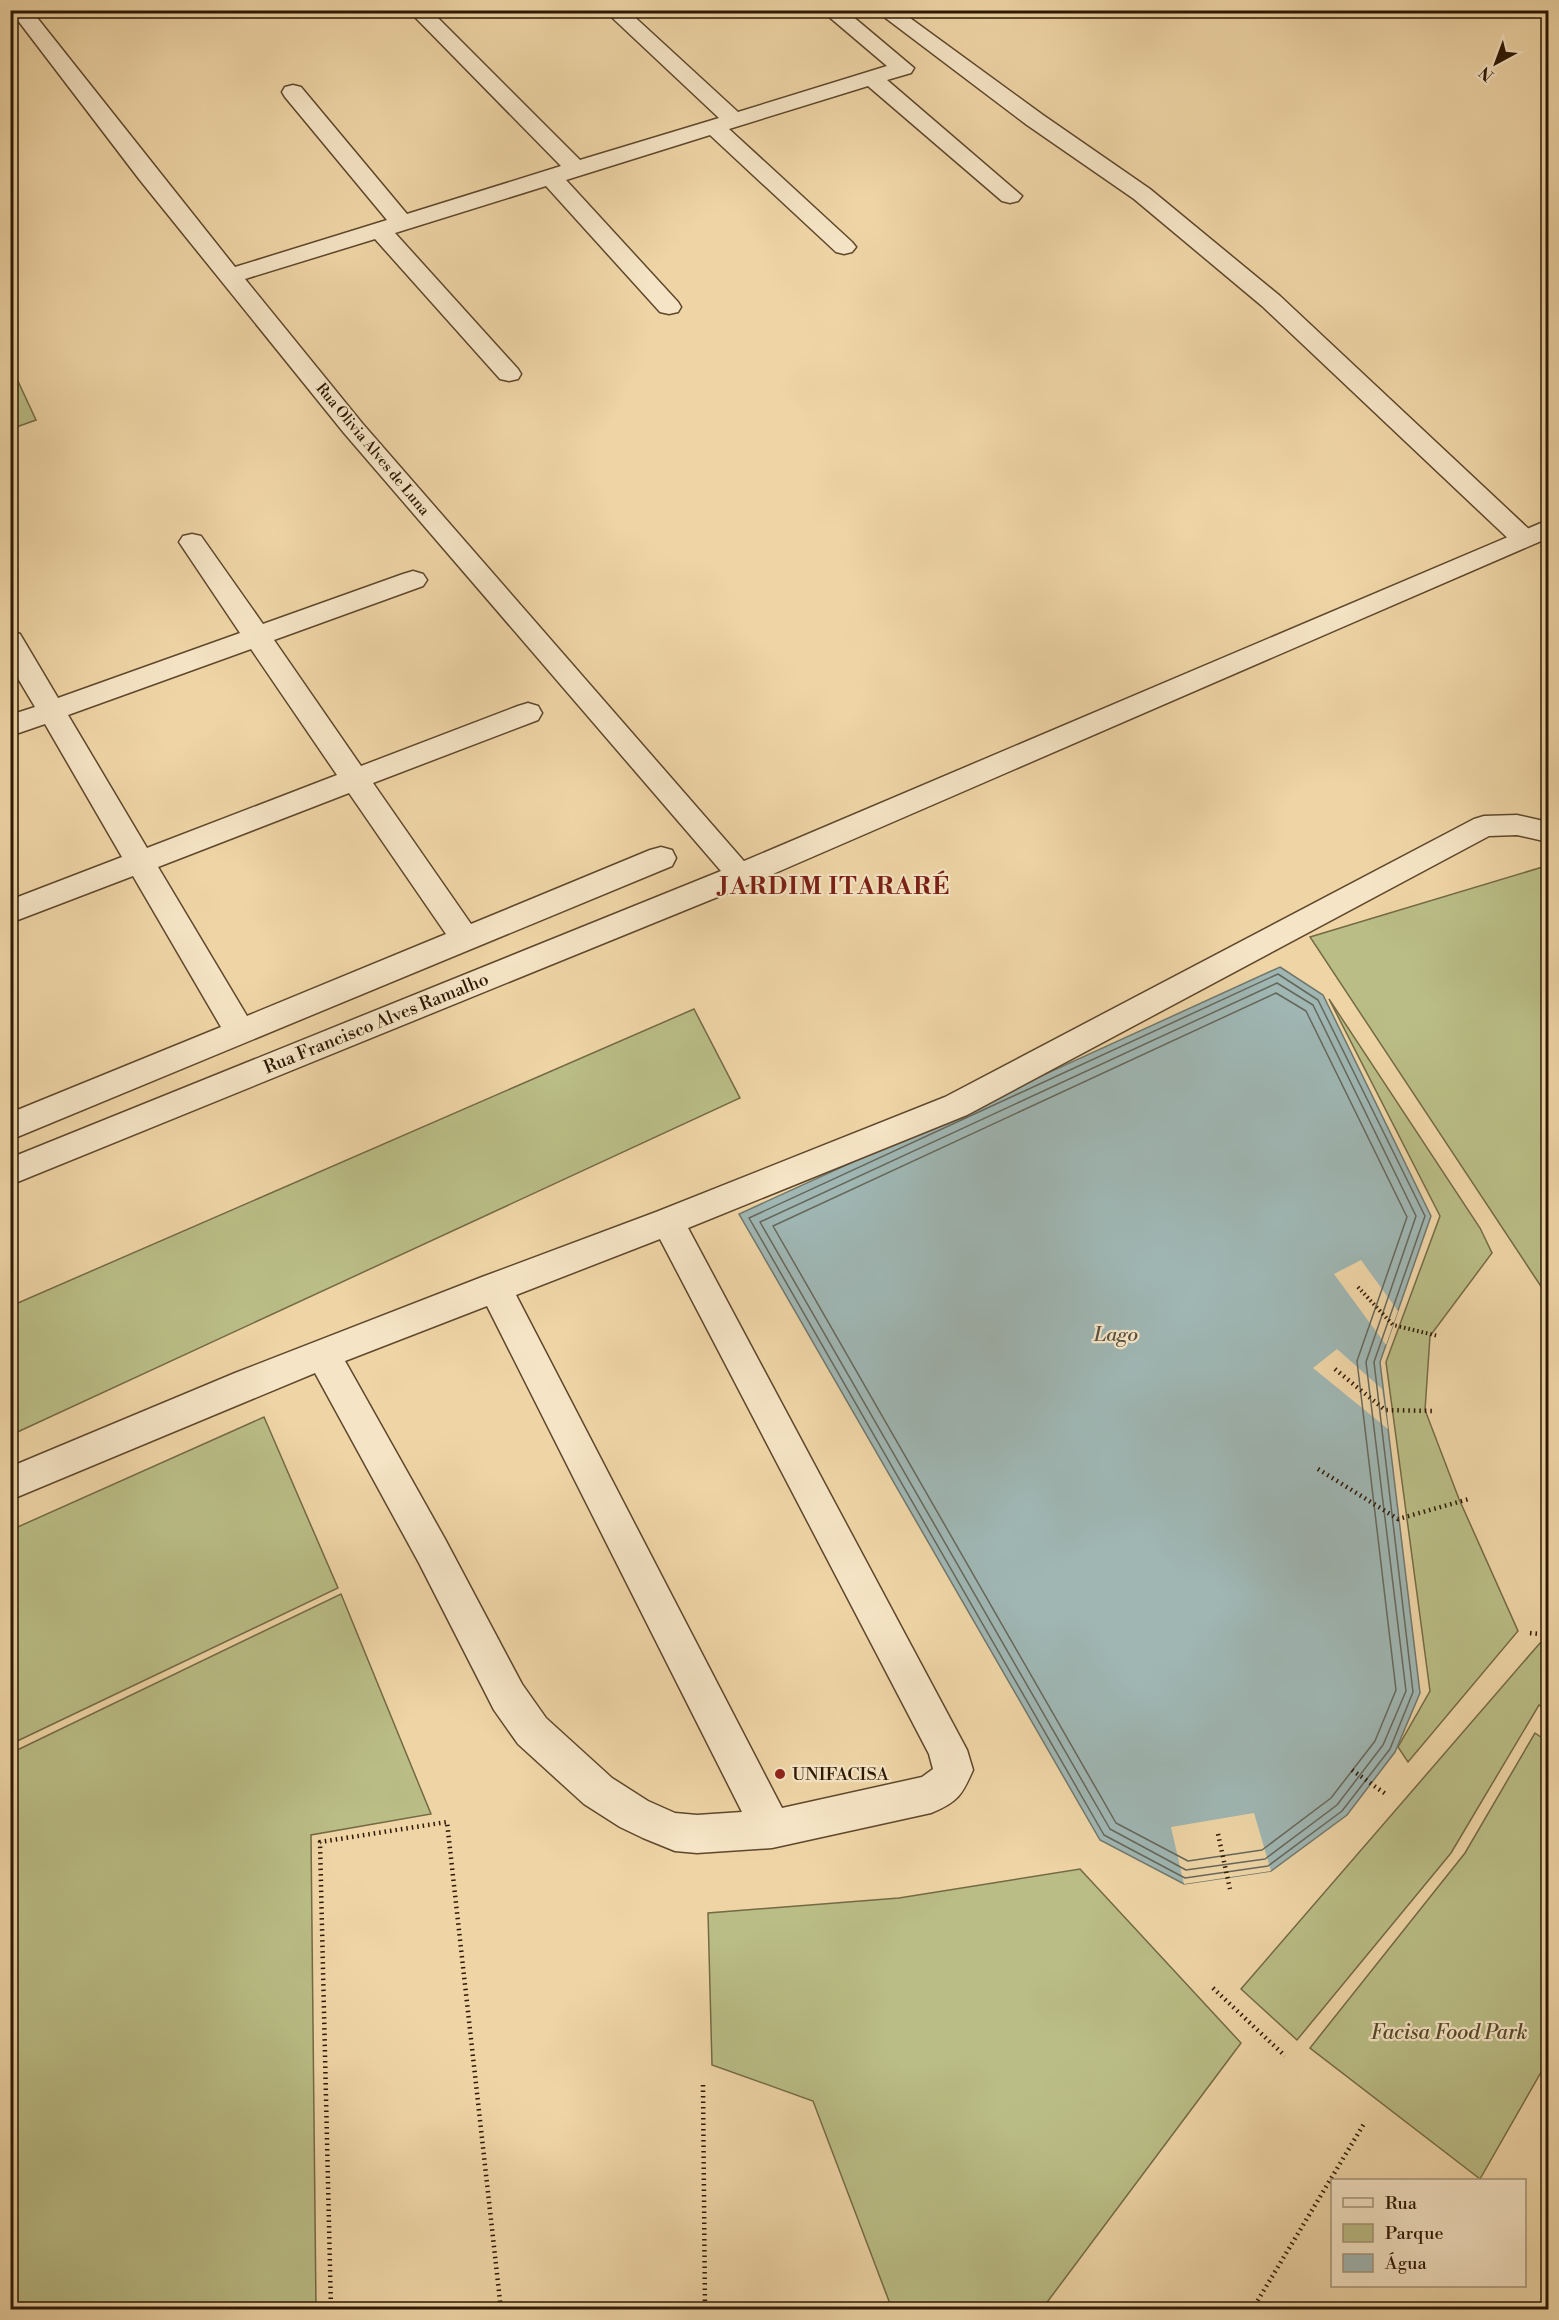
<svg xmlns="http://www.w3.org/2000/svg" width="1559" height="2320" font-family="'Libre Bodoni',serif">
	<rect width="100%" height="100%" fill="#efd5a6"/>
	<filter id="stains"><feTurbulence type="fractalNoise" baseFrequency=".00333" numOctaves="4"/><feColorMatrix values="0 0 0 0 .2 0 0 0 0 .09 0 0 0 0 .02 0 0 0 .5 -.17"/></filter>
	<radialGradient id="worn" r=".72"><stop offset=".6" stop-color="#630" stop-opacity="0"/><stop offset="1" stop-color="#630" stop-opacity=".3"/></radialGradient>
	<path fill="#babd86" stroke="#746a44" stroke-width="1.5" d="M10 364 36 420 11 429H10Z
		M1546 866 1548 869V1297L1310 937Z
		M1329 999 1480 1228 1492 1253 1430 1336 1425 1410 1459 1499 1518 1631 1408 1762 1398 1747 1430 1691 1386 1362 1440 1216Z
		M694 1009 740 1098 11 1435V1306Z
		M264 1417 338 1588 11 1744V1530Z
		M341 1594 431 1814 311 1835 316 2309H11V1753Z
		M1540 1643 1548 1645V1711L1539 1705 1451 1853 1297 2040 1241 1989Z
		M1535 1733 1548 1742V2060L1480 2179 1310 2048 1465 1853Z
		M1080 1869 1241 2043 1042 2309H892L813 2101 712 2065 708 1913 899 1898Z"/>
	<path fill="#9fb6b3" stroke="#71776d" stroke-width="1.5" d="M1280 967 1323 995 1431 1216 1380 1362 1420 1693 1395 1752 1347 1815 1271 1871 1184 1884 1100 1840 739 1214Z"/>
	<path fill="#efd5a6" d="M1361 1260 1398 1311 1386 1345 1334 1274Z
		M1337 1349 1382 1389 1388 1429 1313 1368Z
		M1254 1813 1271 1871 1184 1884 1171 1827Z"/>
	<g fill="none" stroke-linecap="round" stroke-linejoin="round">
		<path stroke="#66675b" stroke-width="1.5" d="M1278 974 1318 1000 1425 1216 1374 1362 1413 1692 1390 1749 1342 1811 1268 1866 1185 1878 1104 1835 749 1218Z
			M1277 983 1313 1005 1416 1216 1366 1362 1406 1691 1383 1745 1337 1805 1265 1859 1186 1870 1110 1829 760 1222Z
			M1276 993 1306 1011 1407 1217 1357 1361 1396 1690 1375 1741 1331 1798 1262 1850 1188 1861 1116 1823 773 1226Z"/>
		<defs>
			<path id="service" d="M1517 815 1548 822V842L1517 835 1489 836 967 1115 688 1228 967 1750 973 1770C962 1795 958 1802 931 1813L772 1848 697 1853 675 1851 643 1838 620 1827 584 1804 518 1744 494 1710 419 1563 315 1373 10 1500V1467L235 1373 482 1277 656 1212 945 1097 1474 819 1484 816ZM660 1239 929 1754 933 1769 922 1777 782 1808 516 1295ZM487 1306 742 1812 697 1815 675 1813 648 1801 612 1778 546 1718 522 1684 445 1539 345 1361Z"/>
			<path id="minor" d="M10 10H31L235 267 387 220 285 97 282 92 285 87 293 85 301 87 407 214 561 166 408 10H430L580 160 719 118 604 10H627L738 112 887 66 821 10H845L914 68 911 73 887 80 1022 196 1018 201 1010 203 1002 201 868 86 729 129 852 242 856 247 852 252 844 254 836 252 710 135 566 180 678 302 681 307 678 312 669 314 660 312 546 186 395 233 518 369 521 374 518 379 509 381 500 379 375 239 245 279 362 423 756 875 752 883 10 1185V1158L721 871 344 433 139 179Z
				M875 10H899L1043 115 1150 189 1280 296 1532 532 1536 538 1532 544 1523 546 1514 544 1262 306 1134 199 1027 125Z
				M192 534 201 536 263 624 403 574 413 571 423 574 427 580 423 586 274 640 361 766 518 706 528 703 538 706 542 713 538 720 373 783 471 924 650 850 661 847 672 850 676 858 672 866 10 1140V1113L221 1027 133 876 10 923V900L122 857 45 724 10 736V715L35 707 10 665V631L20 634 58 698 240 633 179 542 183 536ZM251 649 337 775 147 848 68 715ZM349 793 446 934 247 1016 158 867Z"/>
			<path id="tertiary" d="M1548 520V538L752 883 741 886 730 883 726 875 730 867Z"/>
		</defs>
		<use href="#service" stroke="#5e472c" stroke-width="3"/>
		<use href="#minor" stroke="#5e472c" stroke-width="3"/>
		<use href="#tertiary" stroke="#5e472c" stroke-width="3"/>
		<path stroke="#2d1803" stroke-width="4" stroke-dasharray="1.5 3" stroke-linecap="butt" d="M1358 1287 1393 1325 1438 1336"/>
		<path stroke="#2d1803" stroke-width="4.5" stroke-dasharray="1.5 4" stroke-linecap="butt" d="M1335 1369 1385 1410 1433 1411
			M1318 1469 1398 1519 1469 1499
			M1530 1633 1548 1635
			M1352 1770 1387 1795
			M1218 1834 1230 1889
			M1213 1988 1285 2056
			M703 2085 705 2310
			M331 2310 320 1842 447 1822 501 2310
			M1252 2310 1365 2122"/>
		<use href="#service" fill="#f5e4c5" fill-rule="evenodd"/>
		<use href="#minor" fill="#f5e4c5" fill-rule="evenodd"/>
		<use href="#tertiary" fill="#f5e4c5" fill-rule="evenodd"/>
	</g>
	<circle fill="#8f2418" stroke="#f5e4c5" stroke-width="2" cx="780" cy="1774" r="6"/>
	<g text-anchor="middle" stroke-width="4.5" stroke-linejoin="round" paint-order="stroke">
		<g font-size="15" fill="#2d1803" stroke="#f5e4c5">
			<text transform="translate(373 449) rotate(50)" y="5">Rua Olivia Alves de Luna</text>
		</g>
		<g font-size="18" fill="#2d1803" stroke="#f5e4c5">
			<text transform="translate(376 1023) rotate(-22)" y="6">Rua Francisco Alves Ramalho</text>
		</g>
		<g font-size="18" fill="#2d1803" stroke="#f5e4c5" text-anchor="start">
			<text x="792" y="1780">UNIFACISA</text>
		</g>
		<g font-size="20" font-style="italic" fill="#554f41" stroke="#f5e4c5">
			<text x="1116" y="1341">Lago</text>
		</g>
		<g font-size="21" font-style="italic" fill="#574a2a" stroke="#f5e4c5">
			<text x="1449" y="2039">Facisa Food Park</text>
		</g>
		<g font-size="24" font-weight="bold" letter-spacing="1.5" fill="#7a1f14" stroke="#f5e4c5">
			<text x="835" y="894">JARDIM ITARARÉ</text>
		</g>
	</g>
	<rect width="1559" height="2320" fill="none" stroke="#efd5a6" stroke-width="36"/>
	<rect x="12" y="12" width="1535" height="2296" fill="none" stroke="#2d1803" stroke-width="3"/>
	<rect x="18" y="18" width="1523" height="2284" fill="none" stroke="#2d1803" stroke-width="1.5"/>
	<rect x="1331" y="2179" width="195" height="108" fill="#f5e4c5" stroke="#a59277" stroke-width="1.5"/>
	<rect x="1343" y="2198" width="30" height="9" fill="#f5e4c5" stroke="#a59277" stroke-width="1.5"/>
	<text x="1385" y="2209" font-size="18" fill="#2d1803">Rua</text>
	<rect x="1343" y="2224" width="30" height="18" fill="#babd86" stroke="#a59277" stroke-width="1.5"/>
	<text x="1385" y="2239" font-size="18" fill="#2d1803">Parque</text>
	<rect x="1343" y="2254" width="30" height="18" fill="#9fb6b3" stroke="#a59277" stroke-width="1.5"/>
	<text x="1385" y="2269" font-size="18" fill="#2d1803">Água</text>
	<g transform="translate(1496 63) rotate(221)" stroke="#f5e4c5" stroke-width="4.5" paint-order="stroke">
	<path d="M0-4.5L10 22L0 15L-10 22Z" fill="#2d1803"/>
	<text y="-9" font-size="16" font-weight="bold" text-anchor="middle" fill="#2d1803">N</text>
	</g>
	<rect width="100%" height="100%" filter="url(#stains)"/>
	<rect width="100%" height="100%" fill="url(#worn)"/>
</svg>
